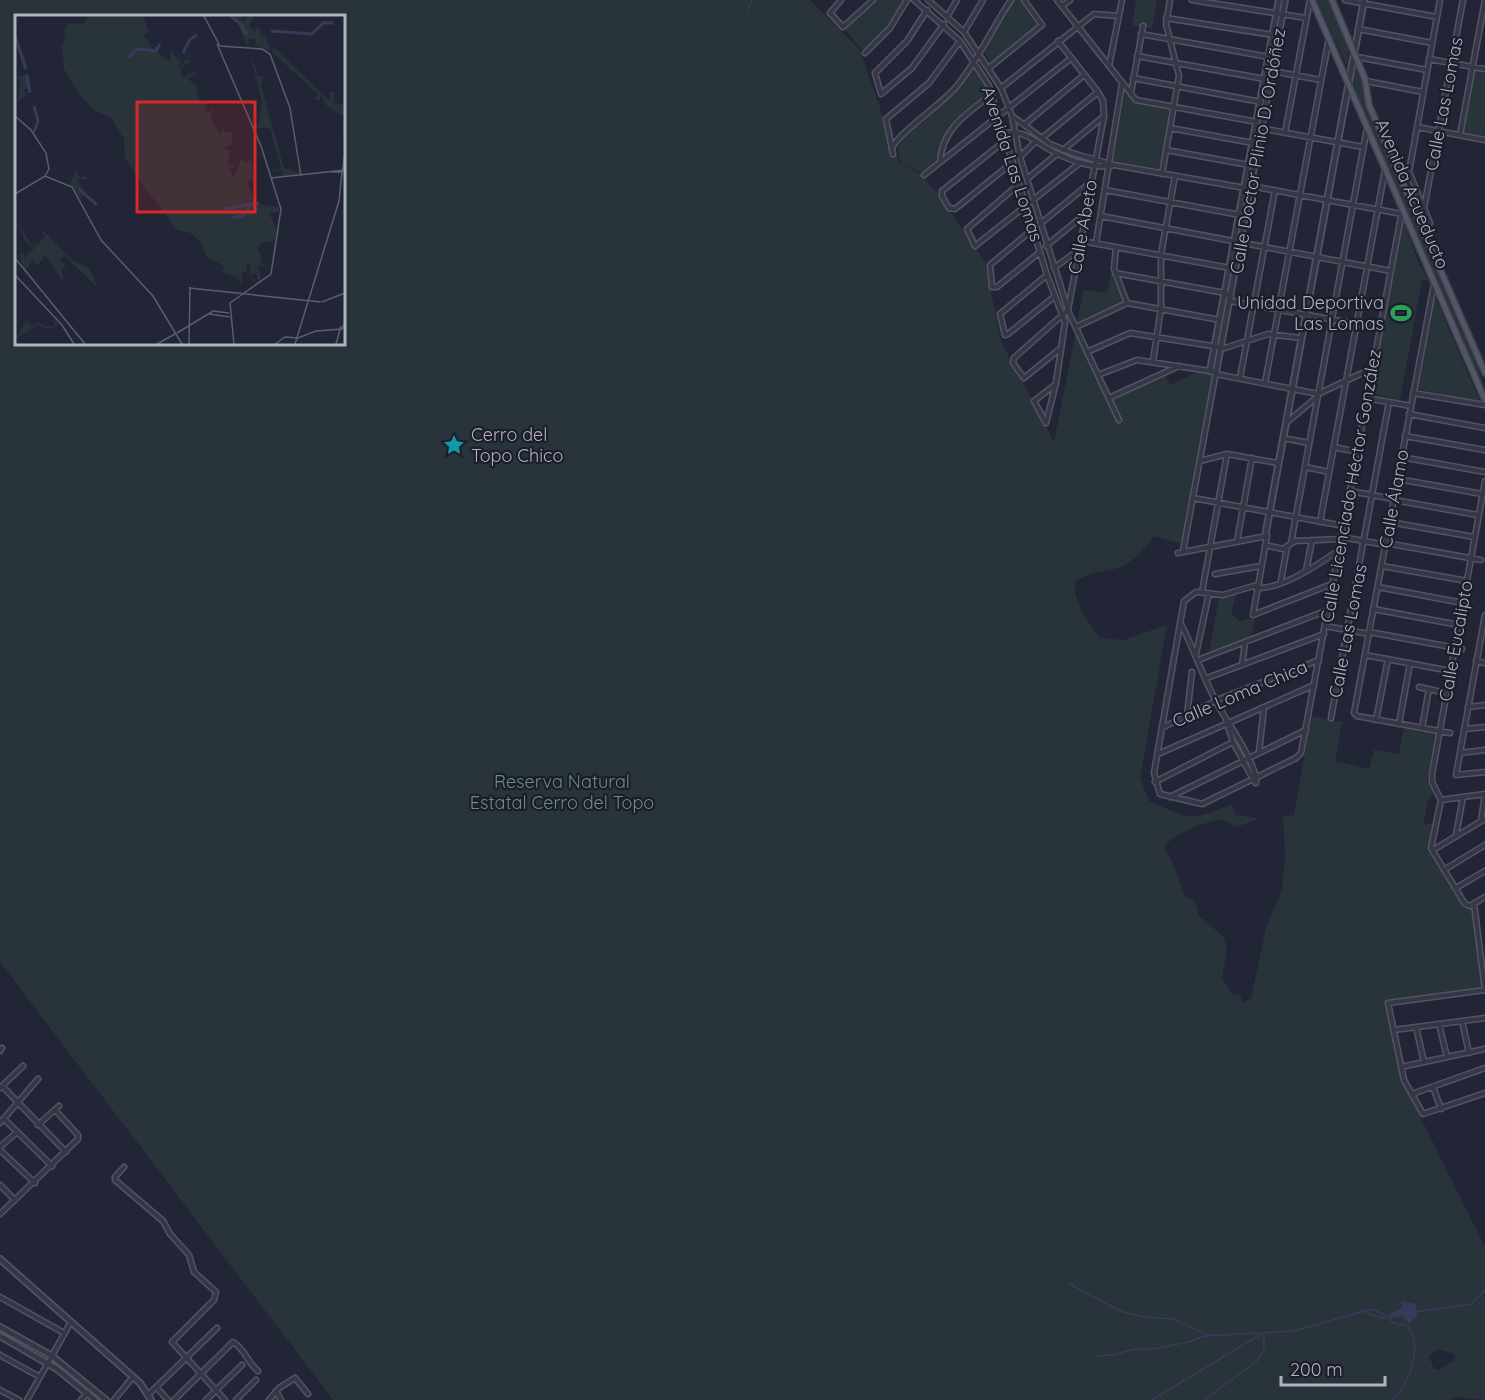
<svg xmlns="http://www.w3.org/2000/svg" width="1485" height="1400" font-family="Quicksand,sans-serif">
	<rect width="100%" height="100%" fill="#222535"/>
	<path fill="#28343a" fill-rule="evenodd" d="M0 0H810L860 50 899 163 919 173 939 195 985 262 1001 341 1054 442 1076 331 1108 402 1165 376 1170 385 1199 371 1210 373 1213 377 1182 544 1154 536C1145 549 1131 565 1115 569 1100 572 1088 572 1075 582 1072 600 1089 624 1100 638L1124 640 1167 625 1140 778 1149 801C1188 818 1190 823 1231 804L1236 815 1260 818 1237 827C1232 825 1225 820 1220 820 1206 821 1167 836 1164 849L1172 861 1185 896 1195 901 1199 916 1224 937 1227 950 1222 979 1233 994 1241 995 1242 1003 1251 999 1266 928 1282 889 1285 856 1283 817 1294 815 1311 716 1342 722 1335 761 1369 769 1374 750 1399 754 1404 728 1436 734 1427 780 1435 792 1428 800 1423 825 1434 823 1429 848 1465 909 1473 906 1482 988 1385 1000 1400 1076 1485 1247V1400L1456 1397 1449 1400H333L0 962ZM16 16H344V344H16ZM1438 1349 1454 1354 1455 1360 1439 1370 1434 1369 1429 1356Z
		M874 0H904L887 27 863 50 844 29Z
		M1012 0H1023L1039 24 994 61H989L984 51Z
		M1136 0H1157L1152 28 1132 25Z
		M1316 0H1328L1349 48 1347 66Z
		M1355 65 1362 81 1364 100 1477 364 1485 392 1352 83Z
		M973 66 977 69 988 91 954 121 943 138 936 160 921 172 900 163 898 149 905 135 953 92Z
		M1474 69 1485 71V137L1463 133Z
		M1125 89 1136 101 1171 109 1160 170 1113 161Z
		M1403 219 1417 259 1428 280H1422L1400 400 1371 393Z
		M1110 275 1114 276 1124 302 1077 322 1084 290 1107 293Z
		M1434 295 1479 399 1477 401 1417 389Z
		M1236 595 1231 614 1240 621 1255 617 1251 637 1209 652 1219 598Z"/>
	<path fill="#373b5a" d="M1401 1301 1416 1304 1417 1317 1409 1323 1401 1316 1388 1319 1391 1313 1402 1308Z"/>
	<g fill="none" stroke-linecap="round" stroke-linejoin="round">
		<path stroke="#373b5a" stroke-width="1.5" d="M748 10 752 0
			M1068 1283 1120 1311 1143 1317 1173 1319 1208 1335
			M1366 1310 1372 1309 1388 1316
			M1416 1312 1471 1304 1485 1290
			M1390 1319 1393 1323 1408 1326C1423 1347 1410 1384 1392 1400
			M1096 1356 1113 1355 1135 1349H1153L1189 1342 1204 1336 1294 1331 1364 1311 1377 1317 1388 1318
			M1152 1400 1261 1334
			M1204 1400 1257 1361 1264 1350V1334"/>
		<defs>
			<path id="minor" d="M841 0 830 13 843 27 873 0
				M914 0 960 41 989 86 1047 275 1065 322 1056 383 1046 423
				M928 0 964 32 1001 88 1012 116 1020 157 1069 313 1119 420
				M1057 0 1136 100 1257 122
				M1192 0 1306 18
				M1345 0 1437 17
				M1062 6 1070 0
				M927 10 907 41 875 73 881 94 912 68 944 24
				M948 15 957 0
				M1166 18 1273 35
				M1358 29 1432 43
				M964 32 983 0
				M1141 34 1269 57
				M1058 41 1098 92 1103 101 1104 116 1068 310 1014 358 1013 363 1024 378 1061 348
				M865 53 890 28 907 0
				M1137 56 1265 79
				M1357 57 1427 70
				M1429 59 1485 69
				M1109 66 1122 0
				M989 68 1042 25 1024 0
				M1272 71 1321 80
				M1133 78 1261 102
				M1366 81 1423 92
				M1001 88 1094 14 1119 16
				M1131 93 1143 26
				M1012 116 1050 144 1072 153 1114 165 1245 188 1251 186 1402 214
				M1025 124 1084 75
				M1417 127 1485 140
				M1170 128 1253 143
				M1260 128 1363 147
				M1005 133C1026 129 1038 145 1056 153 1071 161 1094 168 1111 166
				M1285 133 1310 0
				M1460 135 1485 0
				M1042 138 1098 92
				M1007 139 942 191V196L949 208 955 209 1013 162
				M892 148C899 132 941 105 956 87 978 61 992 28 1011 0
				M1063 150 1103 117
				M1166 150 1249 165
				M893 154 886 119 929 83 960 41
				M1020 157 1036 141
				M940 162C942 128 968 113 992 94
				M1162 174 1179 76 1166 24 1170 0
				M924 175 1070 59
				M1027 179 1057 154
				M1019 184 967 229 975 246 1081 162
				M1105 190 1240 215
				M1424 208 1463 0
				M1101 216 1391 271
				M1430 223 1409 172 1440 0
				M1040 224 1090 183
				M1033 229 990 265 992 287H997L1040 252
				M1082 241 1230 268
				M1096 243 1122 84
				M1046 246 1084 215
				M1116 247 1114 269 1127 303
				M1054 268 1080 249
				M1115 273 1225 293 1231 297
				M1047 275 1000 314 1005 335 1008 334 1055 296
				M1434 284 1354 713 1357 716 1450 733
				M1230 301 1380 328
				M1076 327 1127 303 1220 320
				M1087 352 1130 333 1225 348 1268 334 1301 338
				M1153 361 1161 308V254L1175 176
				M1216 374 1318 394 1373 368
				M1098 375 1137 360 1210 371
				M1240 378 1275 190
				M1265 383 1329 38
				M1413 393 1485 405
				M1109 398 1179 366
				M1367 398 1411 406
				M1409 414 1485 428
				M1046 423 1034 401 1056 384
				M1286 423 1317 397
				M1405 436 1485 450
				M1283 438 1309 443
				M1334 447 1358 452
				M1401 457 1485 472
				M1200 461 1227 454 1278 463
				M1305 467 1329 472
				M1398 479 1482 494
				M1350 491 1394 499
				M1193 498 1344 526
				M1394 500 1478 515
				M1320 522 1385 170
				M1390 522 1474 537
				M1342 537 1386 545
				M1237 541 1252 458
				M1291 543 1367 128
				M1386 543 1481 560
				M1265 545 1283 549 1295 541 1341 539
				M1183 551 1216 372
				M1178 553 1267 536 1253 615 1332 584
				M1382 566 1467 581
				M1306 571 1312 540
				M1215 574 1261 566
				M1281 581 1287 547
				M1257 585 1223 595 1196 592 1184 601 1154 773 1160 794 1202 804 1296 758 1301 753 1402 211
				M1378 587 1463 603
				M1256 588C1281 590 1319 564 1339 550
				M1202 592 1227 454
				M1373 609 1459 625
				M1485 615 1456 775 1485 772
				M1181 624C1196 653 1207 690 1225 717 1233 730 1258 768 1256 783
				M1325 626 1369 634
				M1369 632 1462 649
				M1196 654 1209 593
				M1365 655 1451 671
				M1198 660 1328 610
				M1476 661 1485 663
				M1242 665 1245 643
				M1207 678 1324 634
				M1419 687 1446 693
				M1468 707 1485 705
				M1187 715 1192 672
				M1331 718 1389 402
				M1226 720 1233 742 1254 781
				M1376 720 1388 659
				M1399 724 1410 663
				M1162 728 1217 700 1319 660
				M1422 728 1429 689
				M1464 729 1485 727
				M1259 752 1264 707
				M1460 753 1485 750
				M1158 754 1314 685
				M1155 782 1233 742
				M1170 797 1306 730
				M1441 800 1432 782V774L1485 481
				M1441 800 1431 848 1465 904 1470 906 1485 897
				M1441 800 1485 794
				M1481 821 1485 794
				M1456 835 1463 797
				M1433 850 1485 819
				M1444 870 1485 845
				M1456 888 1485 871
				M1474 904 1485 990 1388 1003 1404 1080 1423 1114 1485 1093
				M1462 1021 1469 1053
				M1439 1024 1447 1057
				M1416 1027 1424 1062
				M1394 1030 1485 1018
				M0 1051 2 1048
				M1401 1067 1485 1049
				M2 1086 66 1152
				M1433 1087 1441 1109
				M0 1088 23 1066
				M1412 1094 1485 1068
				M4 1119 52 1166
				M0 1123 38 1079
				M38 1125 59 1106
				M0 1147 17 1132
				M0 1150 35 1183
				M124 1167 115 1177V1180L163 1221 170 1234 189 1255 194 1272 216 1292 214 1300 172 1342 225 1400
				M0 1185 15 1200
				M0 1214 78 1139V1135L55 1110
				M0 1297 64 1333
				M0 1355 40 1377
				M156 1387 168 1400
				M0 1390 19 1400
				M276 1391 281 1400
				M149 1394 217 1328
				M27 1400 71 1322
				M81 1400 88 1393
				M114 1400 133 1377
				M174 1400 233 1342C245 1349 247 1362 258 1371
				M206 1400 242 1365
				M236 1400 256 1380
				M269 1400 279 1388 295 1378 308 1394"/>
			<path id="tertiary" d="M1279 0 1210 371 1216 372 1285 0
				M1265 537 1364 0
				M0 1259 140 1383 151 1400
				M0 1327 52 1356 106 1400
				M0 1336 57 1369 95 1400"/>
			<path id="primary" d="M1312 0 1485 400
				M1332 0 1365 79 1369 105 1485 373"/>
		</defs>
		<use href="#minor" stroke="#535463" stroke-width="7"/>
		<use href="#tertiary" stroke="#535463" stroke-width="8"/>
		<use href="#primary" stroke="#3f404f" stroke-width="8"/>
		<use href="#minor" stroke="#353746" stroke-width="4"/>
		<use href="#tertiary" stroke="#353746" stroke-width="4.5"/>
		<use href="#primary" stroke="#535666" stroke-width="5"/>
	</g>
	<defs>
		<symbol id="stadium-bare" viewBox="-9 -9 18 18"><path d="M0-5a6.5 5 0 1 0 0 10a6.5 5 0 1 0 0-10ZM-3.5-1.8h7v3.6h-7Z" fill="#2e9e5b" stroke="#1b1d2a" stroke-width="2.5" paint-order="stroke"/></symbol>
		<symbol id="sight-bare" viewBox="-9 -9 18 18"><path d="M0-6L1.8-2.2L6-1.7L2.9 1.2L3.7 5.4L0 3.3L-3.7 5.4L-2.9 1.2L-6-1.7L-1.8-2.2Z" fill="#0f9aa8" stroke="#1b1d2a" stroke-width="2.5" paint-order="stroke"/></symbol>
	</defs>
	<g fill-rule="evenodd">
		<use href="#stadium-bare" x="1386" y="298" width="30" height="30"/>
		<use href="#sight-bare" x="439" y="430" width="30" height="30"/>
	</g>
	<g text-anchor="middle" stroke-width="4.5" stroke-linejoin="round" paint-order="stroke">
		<g font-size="18" fill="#b0b1c2" stroke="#1b1d2a">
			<text transform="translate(1444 104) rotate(-79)" y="6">Calle Las Lomas</text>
			<text transform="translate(1258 151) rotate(-80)" y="6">Calle Doctor Plinio D. Ordóñez</text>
			<text transform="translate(1012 164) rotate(72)" y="6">Avenida Las Lomas</text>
			<text transform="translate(1412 194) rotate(67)" y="6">Avenida Acueducto</text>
			<text transform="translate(1083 227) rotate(-80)" y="6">Calle Abeto</text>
			<text transform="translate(1351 486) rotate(-80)" y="6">Calle Licenciado Héctor González</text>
			<text transform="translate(1394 499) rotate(-80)" y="6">Calle Álamo</text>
			<text transform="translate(1348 631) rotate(-79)" y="6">Calle Las Lomas</text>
			<text transform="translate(1456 641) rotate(-80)" y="6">Calle Eucalipto</text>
			<text transform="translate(1240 694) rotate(-23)" y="6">Calle Loma Chica</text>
		</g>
		<g font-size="18" fill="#b0b1c2" stroke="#1b1d2a" text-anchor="end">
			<text x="1384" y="309">Unidad Deportiva<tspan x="1384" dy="21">Las Lomas</tspan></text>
			<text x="471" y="441" text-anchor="start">Cerro del<tspan x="471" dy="21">Topo Chico</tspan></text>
		</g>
		<g font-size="18" fill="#6a907e" stroke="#1b1d2a">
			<text x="562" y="788">Reserva Natural<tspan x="562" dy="21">Estatal Cerro del Topo</tspan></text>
		</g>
	</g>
	<g transform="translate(15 15)">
		<rect width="330" height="330" fill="#222535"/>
		<path d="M74 1H128L134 17 128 20 138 34 145 29 142 37 155 47 156 34 164 47 166 38 165 54 172 43 169 40 172 42 174 37H175L172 44 174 45 176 48 170 49 165 58 169 63 173 59 183 57 173 64 176 66 177 61 176 67 182 72 181 83 183 76V84L189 89 194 86 190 91 193 98 200 92 195 100 205 121 207 113 210 118 218 116 216 130 207 133 215 136 213 150 222 151 214 154 219 164 226 143 230 147 236 145 240 165 232 166 241 189 264 192V197L254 198 262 215 259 226 246 228 242 234 247 242 244 247 252 252 243 250 246 263 243 266 241 258 236 259 241 271 234 259 236 248 231 250 232 258 228 256 226 270 222 262 207 258 209 251 191 241 187 229 176 218 162 215 122 162 110 142 109 124 96 103 77 94 63 77 49 54 47 28 50 27 49 16 54 8 69 9ZM214 1H226L228 7 234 1H240L234 11 241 17 240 12 246 13 245 20 251 22 256 36 240 31 241 24H235L232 32 226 11ZM259 32 306 78 305 85H299L303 79 257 37ZM234 34 243 61 249 62 246 70 269 153 287 159 268 162 266 155 250 158 266 153 255 113H239L243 111 247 87ZM11 59 13 74H8L11 80 3 88 5 65 0 63ZM330 74V119H327L329 102 312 91 307 83V79L314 85 315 77H320L319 88 328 89ZM61 154 65 163 69 160 73 164H61L70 178 65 183 55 170ZM0 202 16 230 20 233 18 225 22 230 30 222 25 213 57 245 74 253 83 273 49 240 45 244 50 251 54 249 46 256 49 262 44 270 46 263 30 240 23 251 18 245 10 255 4 240 6 237 10 242 19 234 12 229ZM38 304 43 310 40 312 32 314 22 310 0 324 12 305 17 311 23 307 30 311H40Z" fill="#28343a"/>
		<path fill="none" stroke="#373b5a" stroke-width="3" d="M216 1 227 11 229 18 233 17M256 16 297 19 308 8H319M0 21 11 54M168 38 175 24 182 20M113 43 122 34 141 36 145 29M12 60 15 78M19 117 23 106 19 91M64 174 82 190M209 194 244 188M217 203 230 200 234 192"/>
		<path fill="none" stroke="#5b5d6d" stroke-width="1.5" d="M189 1 205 31 247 34 255 39 275 93 286 161M202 29 246 131 266 194 256 259 215 288 219 329M0 101 16 115 31 138 34 154 30 161M327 158 330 138M256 163 330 155M0 179 30 161 57 172 86 225 138 281 167 329M0 243 70 329M0 260 47 310 59 329M174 273 306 287M307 287 330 278M194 299 215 302M162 318 198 296 214 298M142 329 160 319M174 329 175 272M260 329 270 322 283 323 301 316 327 314 330 307M280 329 324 186 327 157H316M321 329 326 311"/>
		<path fill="#d62828" fill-opacity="0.15" stroke="#d62828" stroke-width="3" d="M122 87H240V197H122Z"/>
		<rect width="330" height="330" fill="none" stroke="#b0b1c2" stroke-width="3"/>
	</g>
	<path d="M1281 1376v9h104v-9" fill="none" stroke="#b0b1c2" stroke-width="3"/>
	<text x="1290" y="1376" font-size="18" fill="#b0b1c2" stroke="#1b1d2a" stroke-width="4.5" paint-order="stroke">200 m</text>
</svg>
